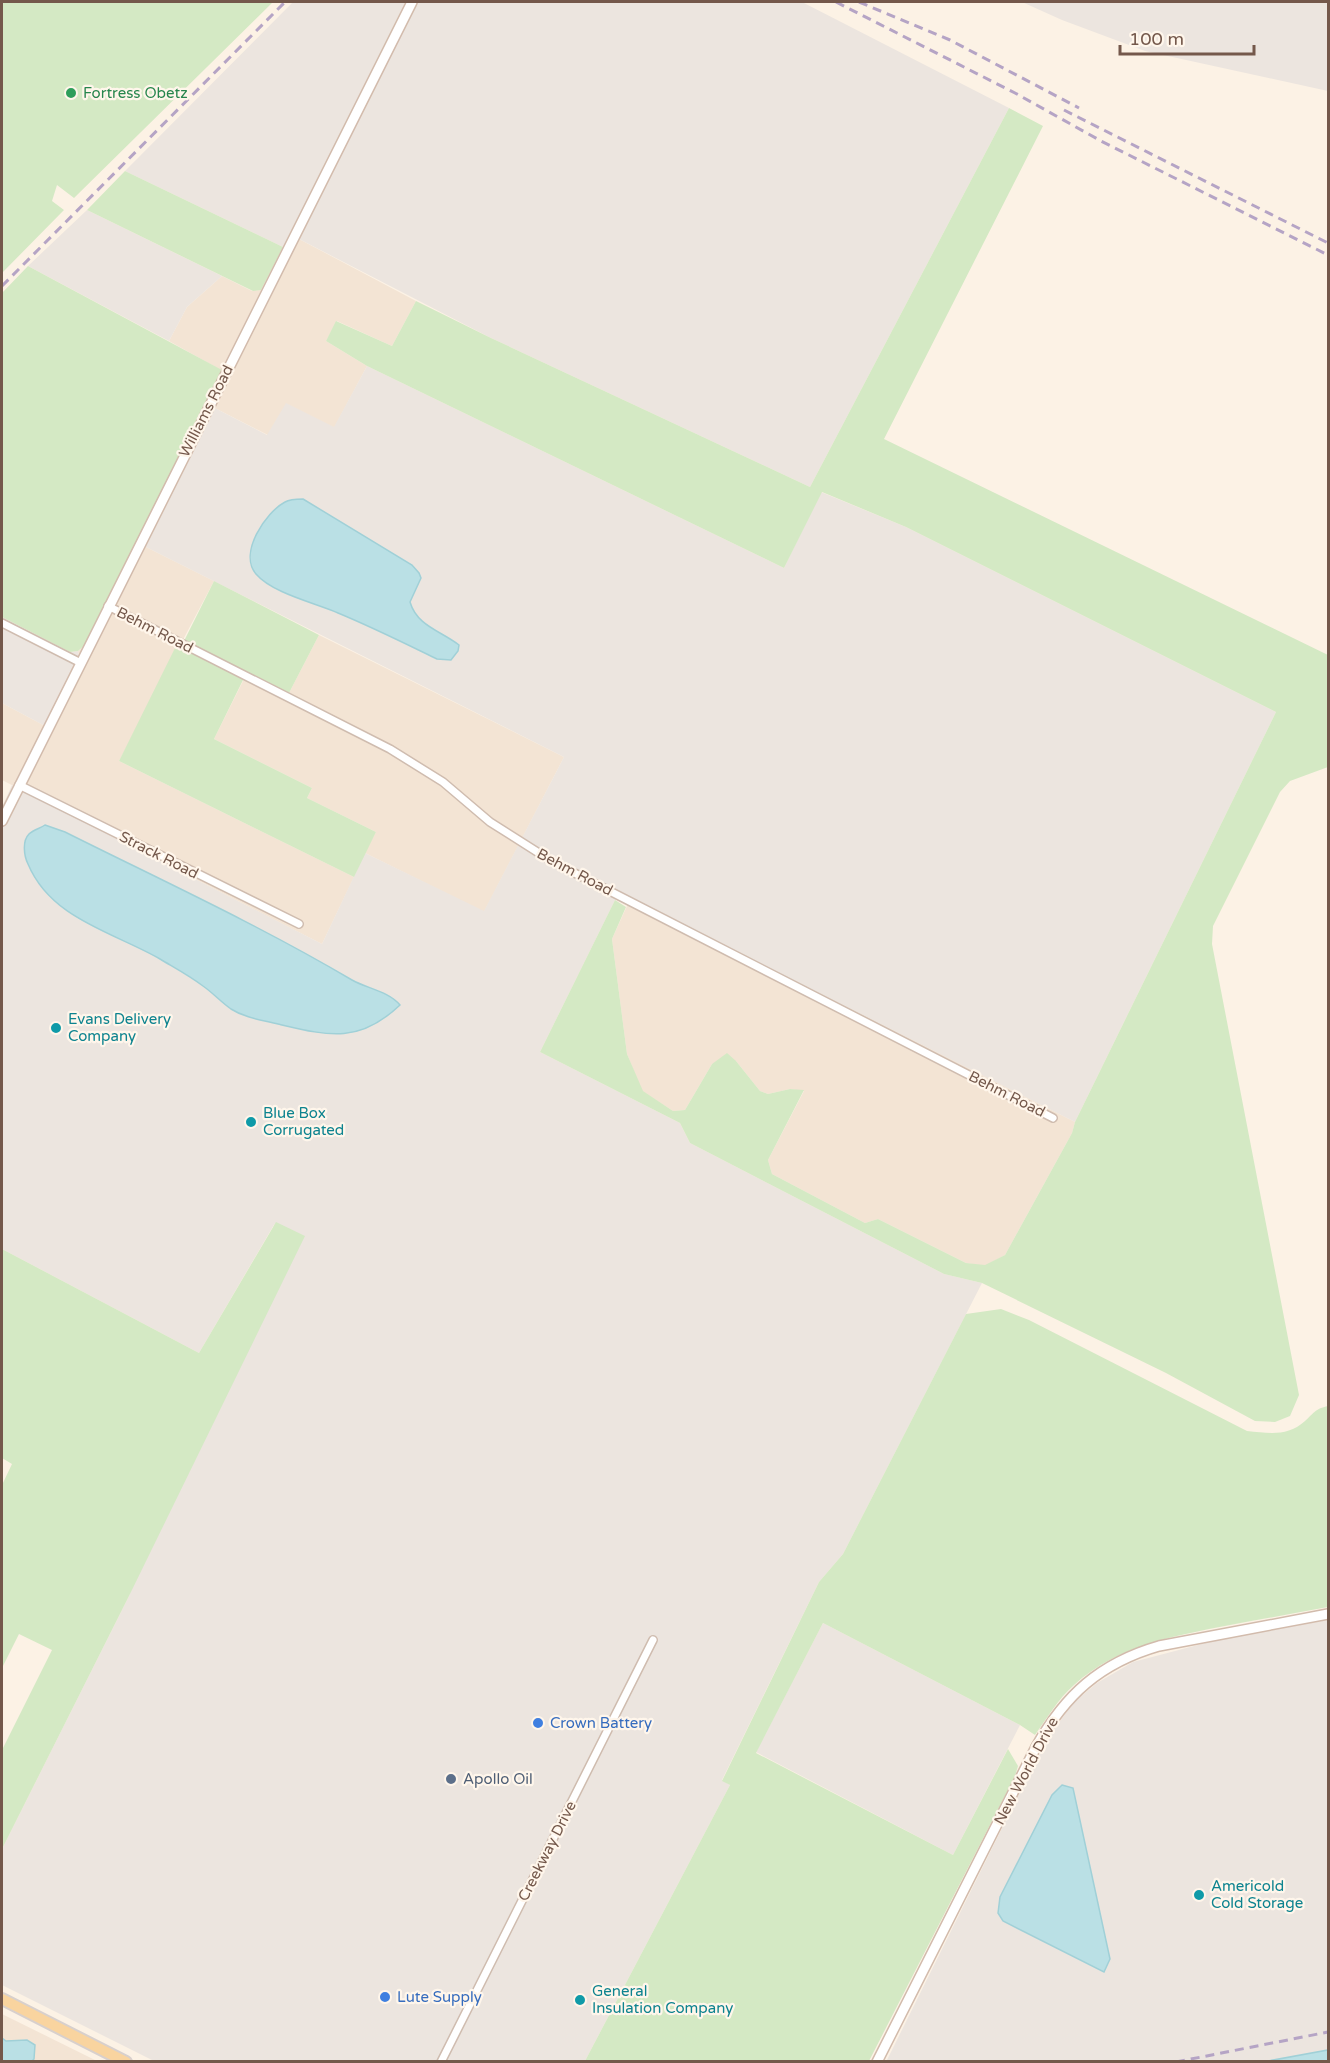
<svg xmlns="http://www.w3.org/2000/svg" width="1330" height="2063" font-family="'Varela Round',sans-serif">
	<rect width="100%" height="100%" fill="#fcf2e5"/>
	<path fill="#f3e4d4" d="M299 239 416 301 392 346 337 321 326 341 367 366 334 428 268 435 205 403 221 370 169 341 187 307 222 276 252 291 261 290 283 247Z
		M136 542 214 581 119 761 354 877 322 944 2 780V703L45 726 79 657 78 651 85 645Z
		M319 635 564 757 484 912 365 853 376 832 307 798 312 788 214 739 247 673 289 693Z
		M631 897 1075 1122 1072 1133 1005 1255 985 1266 966 1263 878 1219 865 1223 772 1174 768 1160 804 1091 790 1089 768 1094 760 1091 736 1061 712 1064 685 1110 673 1111 642 1091 627 1054 612 939Z
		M2 2014 97 2061H2Z"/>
	<path fill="#ece5df" d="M293 2H802L1009 108 810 487 491 338 299 239 283 247 125 171Z
		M1022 2H1328V91L1145 51 1062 20Z
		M87 210 222 276 187 307 169 341 28 266Z
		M367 366 784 568 821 492 906 527 1276 712 1075 1122 619 892 540 1052 680 1123 690 1143 944 1274 982 1283 843 1554 819 1582 722 1780 730 1785 585 2061H154L2 1985V1849L129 1596 275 1223 199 1353 2 1249V807L12 785 322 944 365 853 484 911 564 757 136 542 205 403 267 435 286 403 334 427Z
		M2 617 70 652 78 651 79 657 45 726 2 703Z
		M1328 1620V2061L886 2062 1026 1780 1048 1738 1073 1703 1097 1683 1133 1662 1217 1640Z
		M823 1623 1020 1725 953 1855 756 1752Z"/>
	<path fill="#d4e9c4" d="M2 2H273L74 198 57 185 52 201 64 210 2 273Z
		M1009 108 1043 126 884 439 1328 655V767L1290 781 1280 792 1213 926 1212 944 1299 1395 1290 1416 1275 1422 1255 1421 1166 1373 982 1283 944 1274 690 1143 680 1123 540 1052 615 900 626 907 612 939 627 1054 643 1091 673 1111 685 1110 712 1064 727 1053 736 1061 760 1091 768 1094 790 1089 804 1090 768 1160 772 1174 865 1223 878 1219 966 1263 985 1265 1005 1255 1072 1133 1075 1122 1276 712 906 527 822 492 784 568 367 366 326 341 336 321 392 346 416 301 491 338 810 487Z
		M125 171 283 247 261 290 253 291 87 210Z
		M28 266 222 370 85 645 78 651 70 652 2 617V293Z
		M214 581 319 635 289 693 184 641Z
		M177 644 244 678 214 739 312 788 307 798 376 832 354 877 119 761Z
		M276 1222 305 1236 129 1596 2 1849V1750L52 1650 19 1634 2 1668V1485L12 1464 2 1458V1249L199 1353Z
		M1001 1309 1029 1320 1247 1431C1269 1433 1287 1437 1305 1421 1315 1412 1315 1409 1328 1406V1607C1296 1613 1263 1619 1230 1625 1174 1636 1118 1645 1074 1685 1058 1699 1047 1718 1035 1735L1020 1725 823 1623 756 1753 953 1855 1008 1749 1018 1766 1015 1776 869 2061H585L730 1785 722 1781 819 1582 843 1554 966 1314Z"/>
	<path fill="#bae0e5" stroke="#a0d0d7" stroke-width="1.5" d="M303 499 412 565 419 573 421 578 410 602C417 626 441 631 459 645L458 651 451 660 437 659C404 643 372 627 338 613 315 603 272 593 256 574 238 553 266 512 285 502 290 499 297 499 303 499Z
		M45 825 65 832C161 880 259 925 352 980 368 989 388 991 400 1005 359 1044 329 1036 278 1024 262 1020 245 1018 231 1009 221 1002 213 993 203 986 190 976 175 968 160 959 113 932 51 919 28 864 24 856 22 841 29 834 33 830 41 828 45 825Z
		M1062 1785 1073 1788 1110 1959 1104 1972 1003 1921 998 1913 1000 1897 1052 1795Z
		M2 2038 6 2041 27 2040 35 2045 34 2059 32 2061H2Z
		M1328 2050V2061H1268Z"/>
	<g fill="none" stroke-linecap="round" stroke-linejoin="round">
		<defs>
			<path id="street" d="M108 606 390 749 443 782 490 822 553 862 1053 1118
				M2 623 81 663
				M19 785 299 924
				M441 2062 653 1640"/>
			<path id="secondary" d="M2 821 412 2
				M877 2062 1036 1747C1065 1695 1100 1663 1159 1646L1328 1614"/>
			<path id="primary" d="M2 1999 126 2062"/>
		</defs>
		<use href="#street" stroke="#cfbcaf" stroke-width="10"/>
		<use href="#secondary" stroke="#d2bbac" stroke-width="12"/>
		<use href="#primary" stroke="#d8d0cd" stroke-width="14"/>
		<use href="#street" stroke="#fff" stroke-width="7"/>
		<use href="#secondary" stroke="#fff" stroke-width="9"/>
		<use href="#primary" stroke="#f9d49f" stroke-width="10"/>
		<path stroke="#b5a4c5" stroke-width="3" stroke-dasharray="9 6" stroke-linecap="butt" d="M836 2 1015 93 1101 141 1328 255
			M859 2 950 40 1079 108
			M1064 110 1328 243
			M2 286 285 2
			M1176 2062 1328 2032"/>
	</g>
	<circle fill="#2e9e5b" stroke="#fff6eb" stroke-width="2" cx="71" cy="93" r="6"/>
	<g fill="#0f9aa8" stroke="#fff6eb" stroke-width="2">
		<circle cx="56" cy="1028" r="6"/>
		<circle cx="251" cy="1122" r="6"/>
		<circle cx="1199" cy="1895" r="6"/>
		<circle cx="580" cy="2000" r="6"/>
	</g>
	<g fill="#3f7fe0" stroke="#fff6eb" stroke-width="2">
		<circle cx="538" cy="1723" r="6"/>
		<circle cx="385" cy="1997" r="6"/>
	</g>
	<circle fill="#5c6f8a" stroke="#fff6eb" stroke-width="2" cx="451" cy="1779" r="6"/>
	<g text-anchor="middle" stroke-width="4.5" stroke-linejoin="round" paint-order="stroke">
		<g font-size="15" fill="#27864d" stroke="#fff6eb" text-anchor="start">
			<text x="83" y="98">Fortress Obetz</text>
		</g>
		<g font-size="15" fill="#74584b" stroke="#fff6eb">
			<text transform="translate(206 411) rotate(-63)" y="5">Williams Road</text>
			<text transform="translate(155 630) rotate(27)" y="5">Behm Road</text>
			<text transform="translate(159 855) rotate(27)" y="5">Strack Road</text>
			<text transform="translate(575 872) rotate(28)" y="5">Behm Road</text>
			<text transform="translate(1007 1094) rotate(27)" y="5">Behm Road</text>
			<text transform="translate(1026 1771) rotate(-62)" y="5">New World Drive</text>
			<text transform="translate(547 1851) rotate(-63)" y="5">Creekway Drive</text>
		</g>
		<g font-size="15" fill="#0d838f" stroke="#fff6eb" text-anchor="start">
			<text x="68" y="1024">Evans Delivery<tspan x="68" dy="17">Company</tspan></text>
			<text x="263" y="1118">Blue Box<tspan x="263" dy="17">Corrugated</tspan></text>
			<text x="1211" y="1891">Americold<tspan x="1211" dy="17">Cold Storage</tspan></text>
			<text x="592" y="1996">General<tspan x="592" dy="17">Insulation Company</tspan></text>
		</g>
		<g font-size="15" fill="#366cbe" stroke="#fff6eb" text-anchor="start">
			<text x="550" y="1728">Crown Battery</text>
			<text x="397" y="2002">Lute Supply</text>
		</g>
		<g font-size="15" fill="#4e5e75" stroke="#fff6eb" text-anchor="start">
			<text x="463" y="1784">Apollo Oil</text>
		</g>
	</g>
	<rect width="1330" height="2063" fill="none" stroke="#74584b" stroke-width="6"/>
	<path d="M1120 45v9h134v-9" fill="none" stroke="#74584b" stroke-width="3"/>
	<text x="1129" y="45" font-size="18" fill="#74584b" stroke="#fff6eb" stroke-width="4.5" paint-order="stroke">100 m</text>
</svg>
